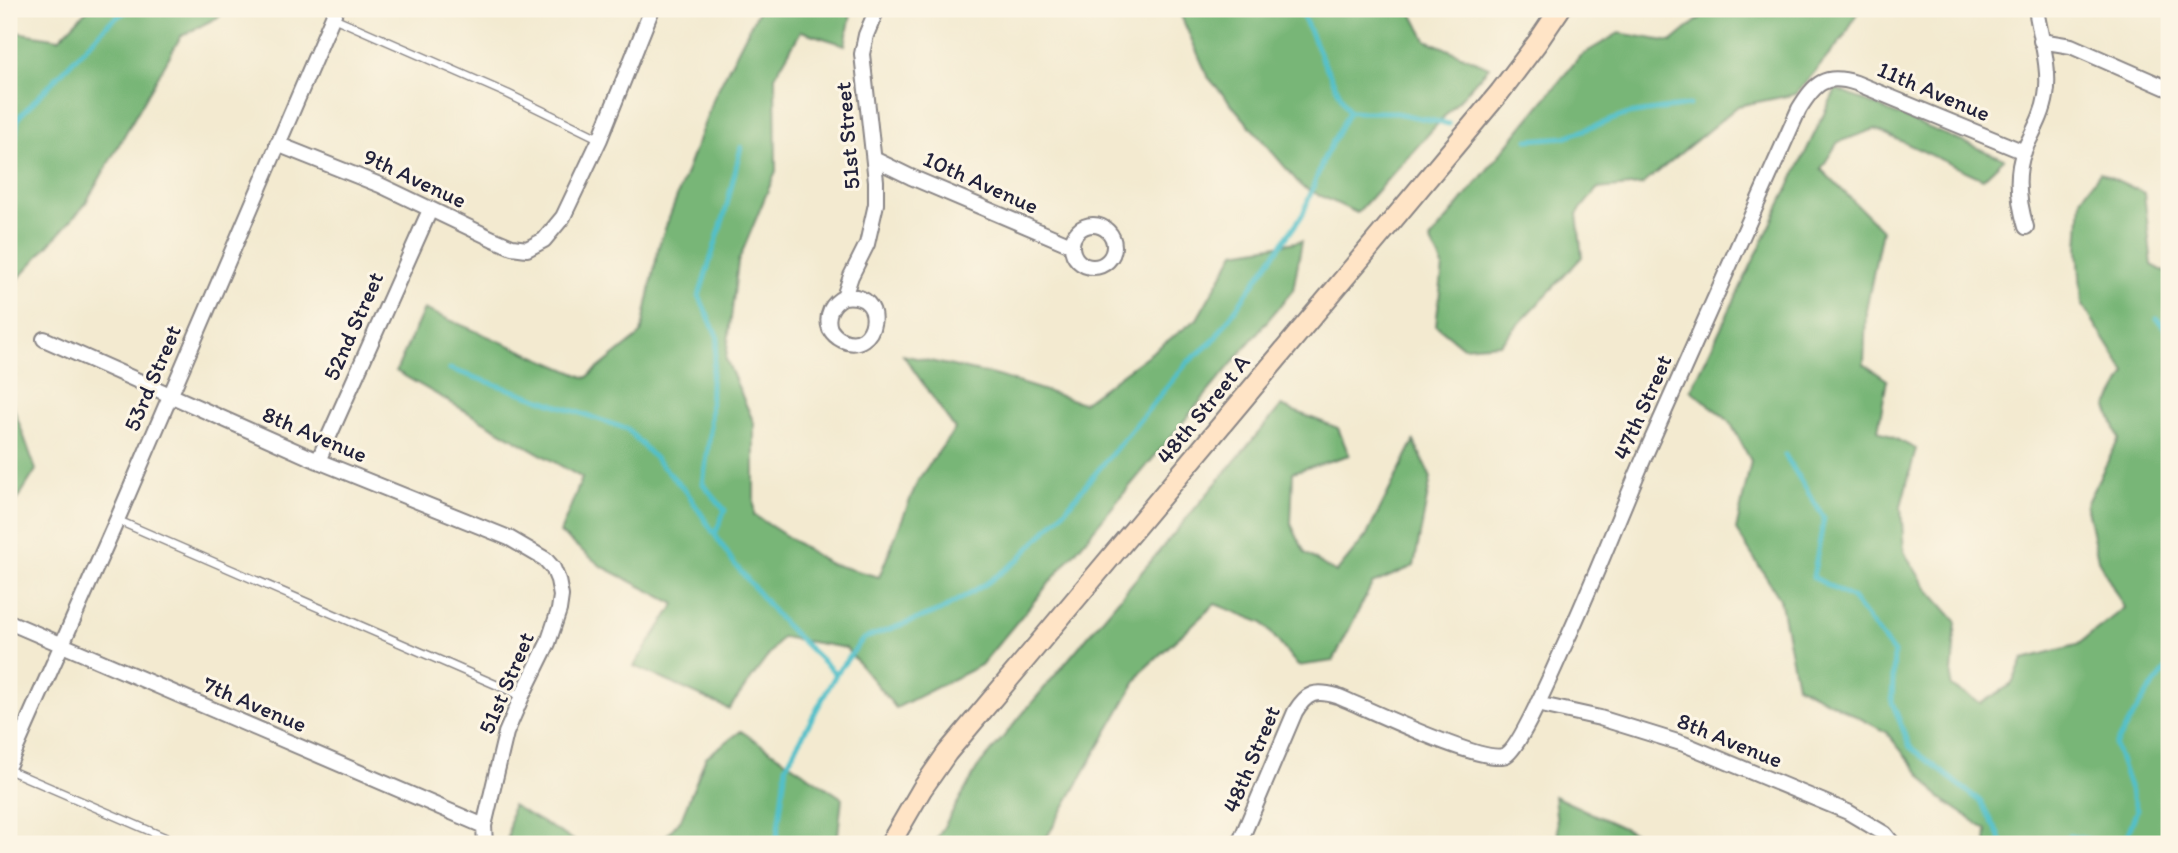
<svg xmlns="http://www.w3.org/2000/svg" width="2178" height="853" font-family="Itim,sans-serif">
	<rect width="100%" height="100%" fill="#fcf5e5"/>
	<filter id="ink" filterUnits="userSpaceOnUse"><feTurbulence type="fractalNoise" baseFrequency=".0143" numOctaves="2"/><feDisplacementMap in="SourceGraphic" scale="14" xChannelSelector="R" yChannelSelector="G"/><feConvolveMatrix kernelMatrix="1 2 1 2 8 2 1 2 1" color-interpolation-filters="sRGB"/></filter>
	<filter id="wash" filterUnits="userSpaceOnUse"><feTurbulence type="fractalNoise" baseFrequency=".00686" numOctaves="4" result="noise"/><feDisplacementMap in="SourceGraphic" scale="28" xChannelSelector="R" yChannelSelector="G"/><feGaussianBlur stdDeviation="1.57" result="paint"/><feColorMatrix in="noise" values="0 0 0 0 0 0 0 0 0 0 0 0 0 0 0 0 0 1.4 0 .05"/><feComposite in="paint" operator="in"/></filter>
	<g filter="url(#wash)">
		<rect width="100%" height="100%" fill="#f3ead0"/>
		<path fill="#78b677" stroke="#4d6c59" stroke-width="2" d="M88 9H224L220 16 181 36 84 206 9 289V31L59 39Z
			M759 9H852L845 45 801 31 775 76 776 171 738 262 726 359 754 423V515L828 563 879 577 918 480 955 429 903 355 998 376 1083 403 1197 319 1235 252 1302 241 1293 290 981 665 896 708 846 648 782 637 729 709 634 666 675 604 601 566 560 533 582 478 396 371 424 309 586 378 641 334 659 245 715 95Z
			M1178 9H1410L1426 40 1489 67 1357 213 1302 187 1208 77Z
			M1711 9H1859L1845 36 1796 94 1738 106 1642 185 1597 189 1577 214 1582 257 1500 344 1463 347 1436 325 1443 266 1430 240 1580 56 1619 33 1671 42Z
			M1836 89 2004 159 1983 179 1875 129 1838 142 1821 169 1882 230 1866 310 1864 364 1887 380 1878 430 1916 449 1901 506 1904 552 1926 587 1956 621 1951 686 1981 703 2012 684 2023 659 2077 645 2124 608 2098 560 2086 504 2119 439 2107 407 2126 373 2082 304 2078 249 2081 199 2100 172 2144 193 2152 265 2169 274V844H1986L1987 830 1940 798 1886 732 1797 685 1780 599 1736 530 1751 461 1730 422 1691 390Z
			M9 395 36 470 9 513Z
			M1281 406 1338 428 1349 455 1293 472 1291 524 1305 553 1336 573 1367 535 1414 441 1431 478 1414 566 1372 584 1333 661 1298 666 1263 623 1215 604 1142 671 1043 844H934L978 767Z
			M741 731 842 798 837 844H769L756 836 743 844H659L681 819 706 757Z
			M1554 796 1658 844H1559Z
			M512 805 580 844H507Z"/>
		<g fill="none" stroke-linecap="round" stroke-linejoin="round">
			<path stroke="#52c0c9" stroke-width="5" d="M1349 112H1391L1449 124
				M1528 140 1565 137 1628 114 1689 105
				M9 179 18 118 110 22 129 9
				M2157 319 2169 332
				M450 369 627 429 686 491 733 562 784 624 836 674
				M1785 455 1824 518 1813 577 1852 598 1894 653 1892 702 1910 747 1980 801 1999 834 2002 844
				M715 534 725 510 703 484 710 434 711 380 718 338 699 296 725 213 741 147
				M776 844 786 766 836 674 863 639 942 610 987 583 1018 560 1060 516 1187 363 1213 341 1303 214 1324 158 1349 112 1321 57 1300 9
				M2064 844 2069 836 2111 844
				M2124 844 2137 810 2115 745 2146 695 2169 666"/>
		</g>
	</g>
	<g filter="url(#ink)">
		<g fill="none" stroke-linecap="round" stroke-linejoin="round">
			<defs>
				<path id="lane" d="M332 17 508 94 600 139
					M117 520 522 696
					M9 770 180 844"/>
				<path id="street" d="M2041 41 2071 46 2169 89
					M277 144 380 185 493 239 512 247 527 249 544 240 563 217 600 139 652 9
					M874 159 911 177 1071 245
					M1072 246a21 21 0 1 1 42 0a21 21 0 1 1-42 0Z
					M2026 227C2019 204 2015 175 2024 151 2032 133 2043 116 2046 96 2051 70 2040 35 2036 9
					M844 297C890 291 877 356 842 340 836 337 833 334 830 329 825 315 832 303 844 297L851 276 867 244 876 204V181L862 54 866 35 877 9
					M44 339 318 461 509 538 545 559 553 568 558 580 561 596 559 610 548 643 522 696 506 733 484 826 485 844
					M318 461 430 210
					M9 622 484 826
					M1537 704 1600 718 1684 744 1848 812 1885 834 1893 844
					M9 764 117 520 336 9
					M1239 844 1295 712C1307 692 1316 690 1337 696 1364 707 1484 766 1506 755 1521 747 1556 663 1565 644 1594 581 1619 516 1646 453 1697 338 1748 223 1799 109 1815 83 1825 73 1856 83L2024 152"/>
				<path id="secondary" d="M890 844 922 789 947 753 1500 92 1537 43 1560 9"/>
			</defs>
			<use href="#lane" stroke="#8a8686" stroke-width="10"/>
			<use href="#street" stroke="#8a8686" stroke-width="18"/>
			<use href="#secondary" stroke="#8a8686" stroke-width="23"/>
			<use href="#lane" stroke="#fff" stroke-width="7"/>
			<use href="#street" stroke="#fff" stroke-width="14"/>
			<use href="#secondary" stroke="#ffe4c6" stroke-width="19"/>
		</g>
	</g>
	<g text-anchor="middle" stroke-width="6" stroke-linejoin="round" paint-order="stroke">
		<g font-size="23" fill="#22223b" stroke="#fcf5e5">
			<text transform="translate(1934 91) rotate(23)" y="8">11th Avenue</text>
			<text transform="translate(847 136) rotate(-95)" y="8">51st Street</text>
			<text transform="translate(415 178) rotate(25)" y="8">9th Avenue</text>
			<text transform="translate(981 182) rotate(24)" y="8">10th Avenue</text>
			<text transform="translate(353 326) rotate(-66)" y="8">52nd Street</text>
			<text transform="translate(152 378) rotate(-67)" y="8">53rd Street</text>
			<text transform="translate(1642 407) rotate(-66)" y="8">47th Street</text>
			<text transform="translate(1203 409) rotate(-51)" y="8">48th Street A</text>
			<text transform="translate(315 434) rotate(23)" y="8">8th Avenue</text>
			<text transform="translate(506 683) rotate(-67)" y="8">51st Street</text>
			<text transform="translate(255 704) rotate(23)" y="8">7th Avenue</text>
			<text transform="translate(1730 740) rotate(22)" y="8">8th Avenue</text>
			<text transform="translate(1251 759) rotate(-67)" y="8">48th Street</text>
		</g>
	</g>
	<rect width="2178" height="853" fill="none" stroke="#fcf5e5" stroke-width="35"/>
</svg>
